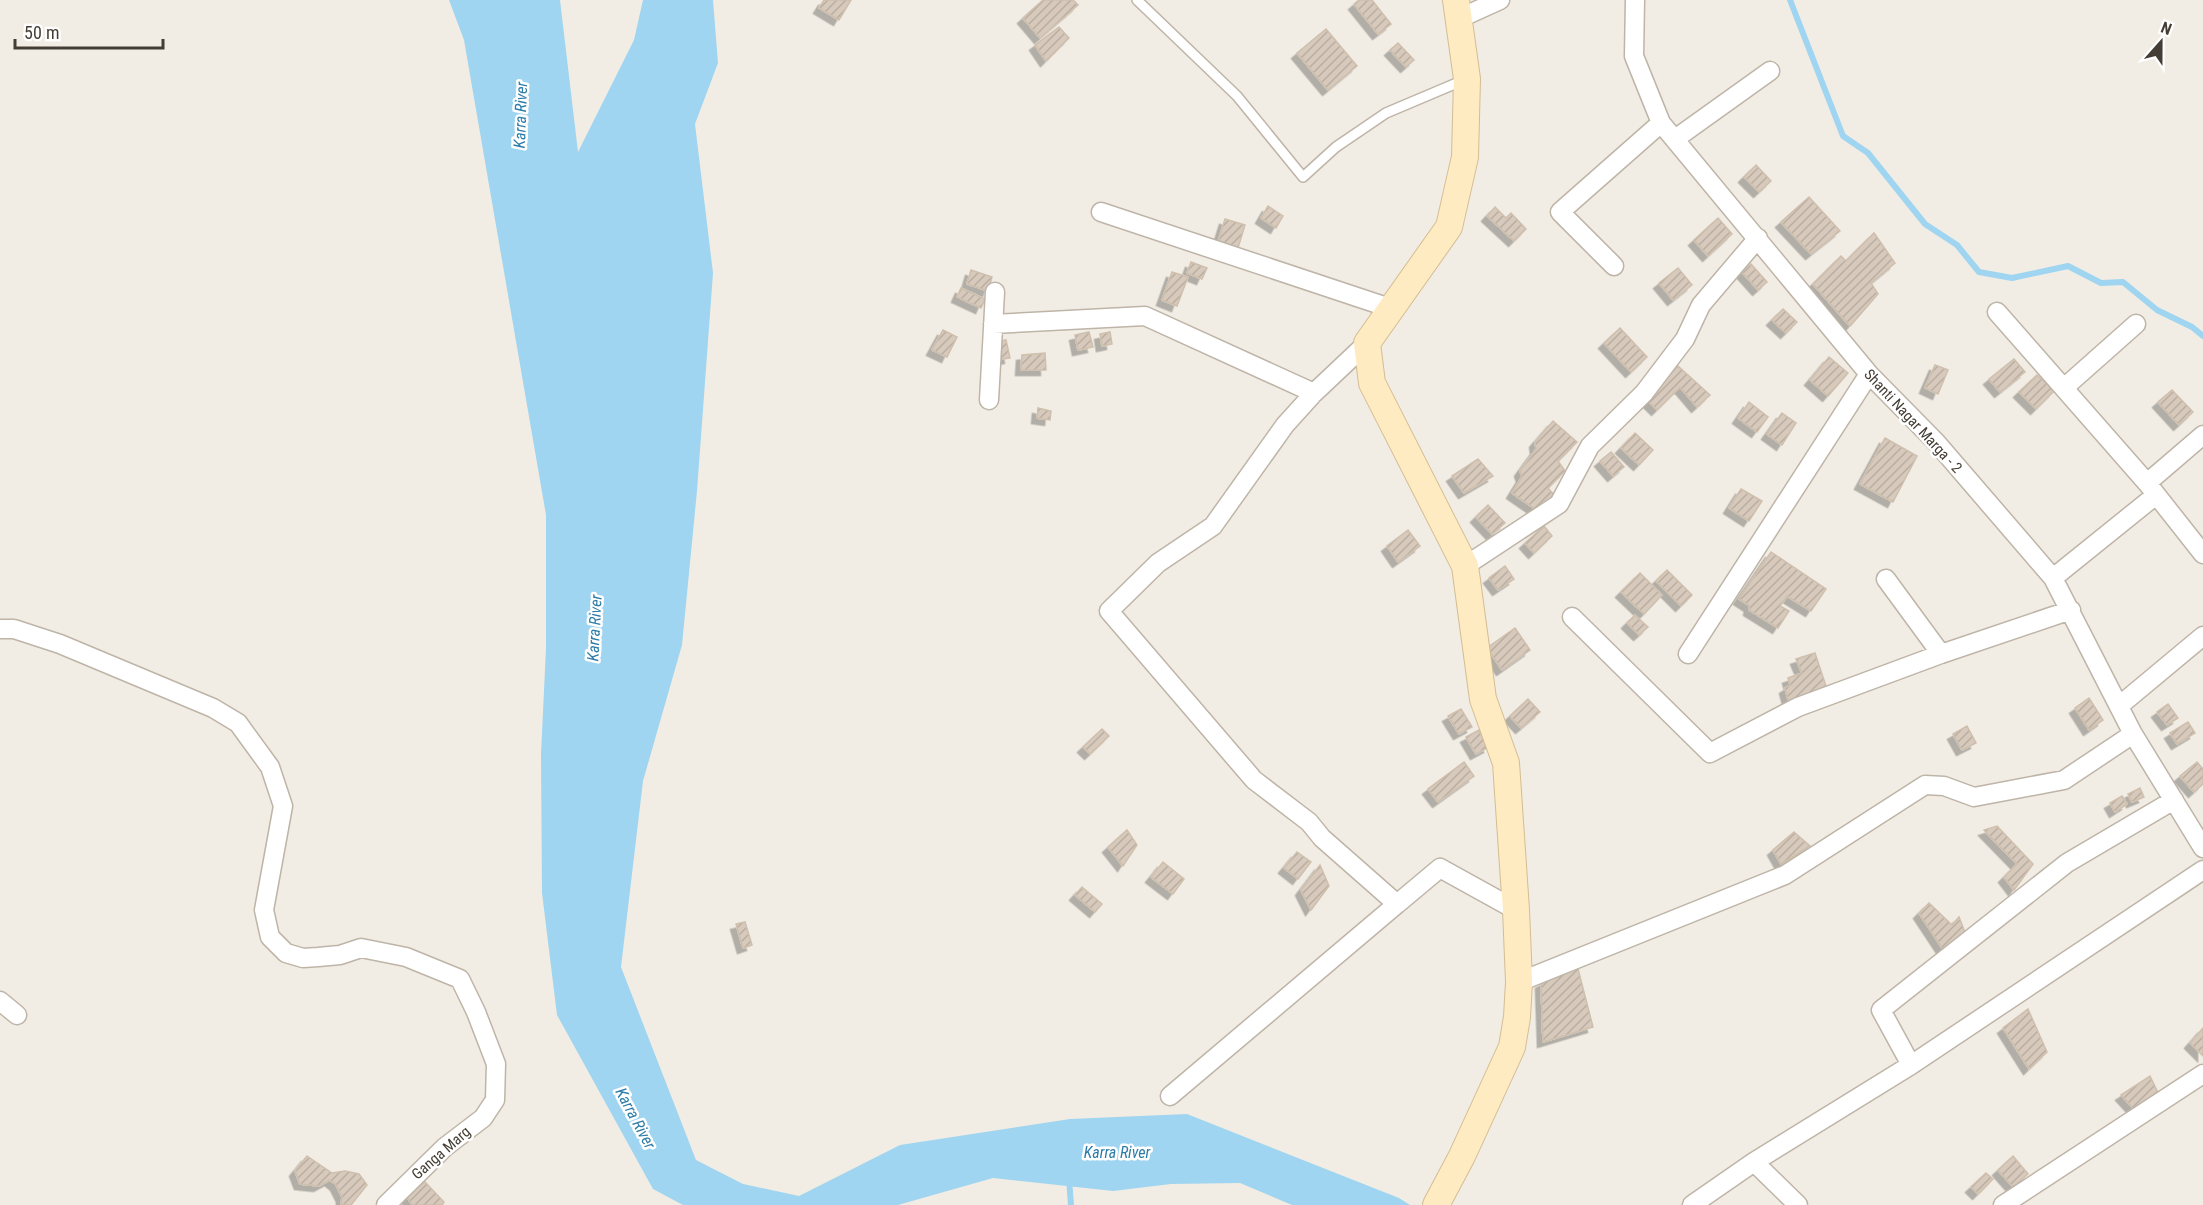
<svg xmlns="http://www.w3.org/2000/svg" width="2203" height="1205" font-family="'Roboto Condensed',sans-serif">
	<defs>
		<pattern id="building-hatch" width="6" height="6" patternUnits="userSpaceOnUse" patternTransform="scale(1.5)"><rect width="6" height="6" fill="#d7cabc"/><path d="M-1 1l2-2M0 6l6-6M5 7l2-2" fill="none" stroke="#baaea2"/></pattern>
		<filter id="shadow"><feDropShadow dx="-5.5" dy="5.5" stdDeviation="0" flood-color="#0004"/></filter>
	</defs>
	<rect width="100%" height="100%" fill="#f2ede4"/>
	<path fill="#9fd5f0" d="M449 0H560L578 152 634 40 643 0H713L718 63 695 124 713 273 697 491 682 645 643 781 621 967 696 1160 743 1184 799 1196 900 1145 1070 1119 1187 1114 1399 1198 1410 1205H1292L1240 1183 1171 1184 1113 1191 993 1178 898 1205H683L653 1189 557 1015 542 893 541 754 546 648V515L464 40Z"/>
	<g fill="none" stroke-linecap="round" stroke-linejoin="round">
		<path stroke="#9fd5f0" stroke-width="6" d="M1790 0 1843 136 1868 153 1925 224 1957 245 1979 272 2012 278 2068 266 2101 283 2123 282 2157 310 2192 327 2203 336
			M1069 1179 1071 1205"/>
	</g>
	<path fill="url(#building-hatch)" stroke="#cfbfad" stroke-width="1.5" filter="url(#shadow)" d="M824 0H851L839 20 819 8Z
		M1043 0H1073L1078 5 1040 38 1023 18Z
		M1359 0H1372L1391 24 1378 34 1354 4Z
		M1059 27 1069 38 1046 61 1035 45Z
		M1326 29 1357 66 1328 90 1297 53Z
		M1398 43 1414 60 1406 67 1390 50Z
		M1756 165 1771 181 1759 192 1744 177Z
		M1809 197 1840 231 1811 254 1781 222Z
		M1268 206 1283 216 1276 228 1261 218Z
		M1495 207 1506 218 1511 213 1526 229 1514 241 1487 216Z
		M1718 218 1732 234 1708 256 1694 240Z
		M1225 219 1245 225 1237 251 1217 245Z
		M1874 233 1895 263 1871 283 1878 294 1850 326 1813 284 1841 256 1846 261Z
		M1191 262 1207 268 1202 279 1187 273Z
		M1751 264 1767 282 1758 290 1742 272Z
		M1678 268 1692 285 1673 300 1659 283Z
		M971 270 992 277 988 291 967 284Z
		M1172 272 1188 277 1177 306 1162 300Z
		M961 288 985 299 981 308 957 297Z
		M1783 309 1797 322 1786 333 1772 320Z
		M1620 328 1647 357 1631 372 1604 343Z
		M943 330 957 337 947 357 932 350Z
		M1089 332 1093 347 1078 350 1075 335Z
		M1110 332 1112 344 1102 346 1100 334Z
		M1006 340 1010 358 999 360 996 342Z
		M1045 353 1046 370H1021L1022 355Z
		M1829 357 1848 373 1828 396 1810 380Z
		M2014 359 2025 372 2000 392 1989 379Z
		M1935 365 1948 370 1938 394 1925 388Z
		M1678 366 1710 395 1697 407 1680 387 1657 410 1647 400Z
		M2037 375 2054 391 2036 409 2019 392Z
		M2172 390 2193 412 2179 425 2158 402Z
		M1749 402 1768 417 1757 432 1738 418Z
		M1038 408 1051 411 1050 420 1037 418Z
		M1782 413 1796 423 1782 445 1767 434Z
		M1553 421 1577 442 1558 461 1565 471 1548 488 1555 496 1538 511 1512 493 1522 477 1520 471 1536 449 1535 442Z
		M1635 433 1653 450 1639 465 1621 448Z
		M1885 438 1917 456 1893 502 1860 484Z
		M1611 452 1624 467 1613 476 1600 461Z
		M1478 459 1493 476 1464 493 1452 476Z
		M1741 489 1762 501 1749 521 1729 508Z
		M1488 505 1505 523 1492 534 1476 517Z
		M1544 526 1552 536 1534 553 1525 543Z
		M1408 530 1420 546 1398 562 1387 546Z
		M1771 552 1826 589 1811 611 1787 596 1780 606 1789 611 1778 628 1749 610 1750 606 1739 599Z
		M1505 566 1514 579 1498 590 1489 578Z
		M1667 570 1692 595 1681 606 1656 581Z
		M1640 573 1662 595 1644 614 1621 592Z
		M1635 615 1648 627 1639 635 1627 623Z
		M1515 628 1530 650 1502 670 1487 648Z
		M1815 653 1827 689 1789 703 1785 688 1790 685 1788 678 1802 673 1796 659Z
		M2089 698 2103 720 2089 730 2075 708Z
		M1528 699 1540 712 1521 728 1510 716Z
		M2168 704 2178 718 2167 725 2157 712Z
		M1461 709 1472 727 1459 734 1448 716Z
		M2188 722 2195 733 2177 744 2170 733Z
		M1967 726 1976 743 1962 750 1953 734Z
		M1102 729 1109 736 1090 754 1083 747Z
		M1479 730 1489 747 1476 754 1466 737Z
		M1464 762 1474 776 1438 802 1428 789Z
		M2197 762 2203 769V784L2194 792 2180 776Z
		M2140 788 2144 797 2132 802 2128 794Z
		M2122 796 2127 804 2115 812 2110 803Z
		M1997 826 2033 864 2014 890 2004 877 2017 864 1984 830Z
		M1127 830 1137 845 1123 866 1108 847Z
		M1794 832 1810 846 1781 864 1773 850Z
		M1297 852 1311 862 1298 879 1284 868Z
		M1163 862 1184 879 1173 894 1151 877Z
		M1320 865 1329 886 1311 910 1301 890Z
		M1082 887 1102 904 1095 912 1075 895Z
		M1929 903 1952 925 1959 917 1966 935 1944 951 1919 913Z
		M745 922 752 945 743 948 736 924Z
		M1577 965 1593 1027 1543 1042 1541 983Z
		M2028 1009 2047 1052 2029 1069 2003 1028Z
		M2203 1028V1056L2190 1043Z
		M2150 1076 2160 1097 2135 1110 2121 1095Z
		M307 1156 332 1173 345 1171 359 1174 367 1185 351 1205H341L342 1197 336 1185 330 1180 319 1186 300 1184 295 1171Z
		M2013 1156 2028 1174 2013 1187 1998 1170Z
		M1986 1173 1993 1179 1978 1194 1971 1187Z
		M425 1182 444 1202 442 1205H412L406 1195Z"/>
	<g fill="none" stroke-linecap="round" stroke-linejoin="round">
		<defs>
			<path id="service" d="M1137 0 1237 96 1303 177 1336 147 1386 113 1464 80"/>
			<path id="minor" d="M1635 0 1634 56 1661 123 1869 374 1936 442 2053 578 2133 734 2203 848
				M1458 19 1500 0
				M1675 139 1770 71
				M1101 212 1393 309
				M1614 266 1560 212 1661 123
				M1997 312 2147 483 2203 554
				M993 324 1145 316 1314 393
				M1367 343 1314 393 1285 425 1213 526 1158 563 1109 611 1254 780 1309 822 1322 838 1397 904 1440 868 1516 910
				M2065 387 2136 324
				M989 400 995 292
				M2147 483 2203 435
				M1465 566 1559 504 1590 446 1644 393 1685 339 1701 305 1758 238
				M2053 578 2156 495
				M1886 579 1941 654
				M1572 617 1710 753 1798 707 1941 654 2071 610
				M0 629H14L60 644 213 708 238 723 270 767 283 806 264 910 270 937 286 953 303 958 318 957 340 955 361 948 406 957 460 979 476 1012 496 1064 495 1100 483 1118 445 1147 386 1205
				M1688 654 1869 374
				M2119 706 2203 636
				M1519 982 1785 875 1925 785 1944 786 1974 797 2064 780 2133 734
				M0 1001 17 1015
				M1911 1065 1881 1010 2067 863 2174 800
				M1170 1096 1397 904
				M1754 1162 1798 1205
				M1692 1205 1754 1162 1911 1065 2203 870
				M2003 1205 2203 1074"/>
			<path id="secondary" d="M1436 1205 1462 1156 1512 1047 1517 1017 1519 982 1516 910 1506 763 1483 699 1465 566 1372 383 1367 343 1449 227 1465 157 1467 79 1456 0"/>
		</defs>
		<use href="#service" stroke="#beb4a7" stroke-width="12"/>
		<use href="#minor" stroke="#beb4a7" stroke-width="21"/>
		<use href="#secondary" stroke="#d3bd93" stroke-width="28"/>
		<use href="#service" stroke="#fff" stroke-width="9"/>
		<use href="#minor" stroke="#fff" stroke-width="18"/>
		<use href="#secondary" stroke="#ffebc1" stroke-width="26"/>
	</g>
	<g text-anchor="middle" stroke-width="5" stroke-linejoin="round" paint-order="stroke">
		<g font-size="15" fill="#443d34" stroke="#fff">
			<text transform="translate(1913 421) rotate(47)" y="5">Shanti Nagar Marga - 2</text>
			<text transform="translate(441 1153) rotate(-41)" y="5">Ganga Marg</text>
		</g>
		<g font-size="16" font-style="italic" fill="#2c7ca8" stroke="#fff">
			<text transform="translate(520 115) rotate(-88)" y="6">Karra River</text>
			<text transform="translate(594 628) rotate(-87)" y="6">Karra River</text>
			<text transform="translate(636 1118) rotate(62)" y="6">Karra River</text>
			<text x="1117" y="1158">Karra River</text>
		</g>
	</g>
	<g transform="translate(2161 42) rotate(21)" stroke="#ffffff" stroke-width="4.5" paint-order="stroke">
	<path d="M0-4.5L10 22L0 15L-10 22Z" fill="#443d34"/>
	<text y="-9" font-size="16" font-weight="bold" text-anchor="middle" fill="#443d34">N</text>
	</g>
	<path d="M15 39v9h148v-9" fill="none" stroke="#443d34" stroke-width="3"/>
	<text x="24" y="39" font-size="18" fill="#443d34" stroke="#ffffff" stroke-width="4.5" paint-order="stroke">50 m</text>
</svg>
